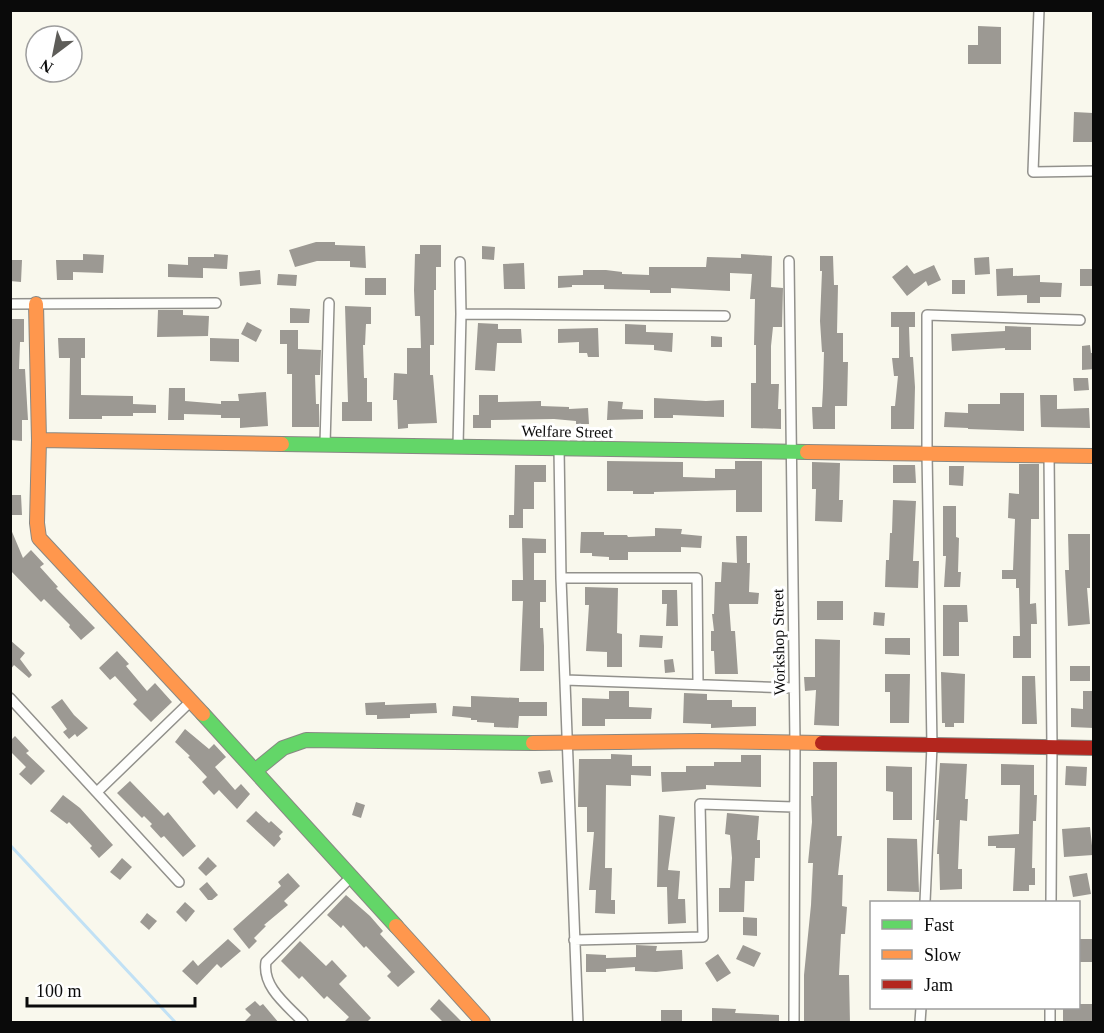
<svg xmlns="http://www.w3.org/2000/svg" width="1104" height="1033" font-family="Georgia,serif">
	<rect width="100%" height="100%" fill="#f9f8ed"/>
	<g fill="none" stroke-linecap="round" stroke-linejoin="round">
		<path stroke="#c1e1f5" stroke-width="3" d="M10 845 175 1022"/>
	</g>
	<path fill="#9c9993" d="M978 26 1001 27V64H968V45H978Z
		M1074 112 1093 113V142H1073Z
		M316 242H335V245L365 246 366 268 350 267V261H317L295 267 289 250Z
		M420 245H441V267H436V290H434V345H430V375H433L437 423 408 424V428L398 429 397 400H393L394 373 407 374V348H421L420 316H415L414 290 415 254H420Z
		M482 246 495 247 494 260 482 259Z
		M83 254 104 255 103 273 73 272V280H57L56 260H83Z
		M214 254 228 255 227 269 203 268V278L168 277V264L188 265V257H214Z
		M741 254 772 256 771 287 783 288 782 327H773L771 346V384H779L778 409H781V429L751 428V383H756V345H754L755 299H750L752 274 730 273V291L671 288V293H650V290L604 289V285H572V287L558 288V276L583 275V270H606L622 272V274L649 275V267H706L707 257 741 258Z
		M820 256H833L834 285H838L837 333H843V362H848L847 406H835V429H813L812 407H822L823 388 824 352H822L820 321 822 271H820Z
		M989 257 990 274 975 275 974 258Z
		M10 260H22L21 282 10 281Z
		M524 263 525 289H504L503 264Z
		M907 265 914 274 934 265 941 280 928 286 926 281 907 296 892 277Z
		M1013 268V276L1040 275V282L1062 283 1061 297H1040V303H1027V295L997 296 996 269Z
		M1080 269H1094V286H1080Z
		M260 270 261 284 240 286 239 272Z
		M278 274 297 275 296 286 277 285Z
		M365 278H386V295H365Z
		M952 280H965V294H952Z
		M345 306 371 307V324H366L365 345H363L364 378H367V402H372V421H342V402H348Z
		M290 308 310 309 309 323H290Z
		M158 310H183V315L209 316 208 336 157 337Z
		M891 312H915V327H909L910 357H913L915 387 914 429H891V406H895L898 376H894L892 358H899V327H891Z
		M10 319H24V342H20L19 369H25L28 420H22V441L10 440Z
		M247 322 262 330 256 342 241 334Z
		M478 323 498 324V329H521L522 343H497L495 371 475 370Z
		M625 324 646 325V332L673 333 672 352 654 350V345L625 344Z
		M1005 326 1031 327V350H1005V348L952 351 951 334 1005 331Z
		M598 328 599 357H588L587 353H579V342L558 343V329Z
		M280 330H298V349L321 350 320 375H315L316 404H319V427H292V374H287V344H280Z
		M711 336 722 337V347H711Z
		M58 338H85V358H81V395L133 396V404L156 405V413H133V416H102V419H69L70 358H59Z
		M210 338 239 339V362L210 361Z
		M1090 345 1091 353H1094V369L1082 370V346Z
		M1073 378H1088L1089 390 1074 391Z
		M169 388H185V401L221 404V401H239L238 394 266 392 268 426 240 428V418H221V415L184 414V420H168Z
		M1000 393H1024V431L968 429V428L944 427 945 412 968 413V404H1000Z
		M479 395H498V402L541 401V406L569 407V409L588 408 589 424H576V421L554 419 491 420V428H473V415H479Z
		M1040 395H1057V409L1089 408 1090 428 1041 427Z
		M654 398 706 401 724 400V417L673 415V418H654Z
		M608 401 623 402 622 409 643 410V419L607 420Z
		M607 461 683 462V477L715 478V469H735V461H762V512H736V490L654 492V494H633V491H607Z
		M812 462 840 463 839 500H843L842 522 815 521 816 489H812Z
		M1019 464H1039V519H1031L1030 604 1036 603 1037 624H1031V658H1013V636H1020L1019 588H1016V579H1002V570H1013L1015 519 1008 518 1009 493 1019 494Z
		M515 465H546V482H534V509H523V528H509V515H514Z
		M893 465H915L916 483H893Z
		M949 466H964L963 486 949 485Z
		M10 495H21L22 515H10Z
		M893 500 916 501 913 561H919L918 588 885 587 886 560H889L890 533H892Z
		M943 506H956V537L959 538 958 572H961L960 587H944L946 556H943Z
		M10 527 23 558 31 550 44 564 40 567 58 587 56 588 95 628 81 640 69 627 70 625 44 599 41 602 10 570Z
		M655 528 682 529 681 534 702 536 701 548 681 547V552H628V560H609V557L592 556V553H580L581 532H604V535H627L628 537 655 536Z
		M1068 534H1090V588H1087L1090 624 1068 626 1065 570H1069Z
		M736 536H747V563H750L749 592 759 593 758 604H729L731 631H735L738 674H715L714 651H711V631H714L712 614H714L715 582H721L722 562 737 563Z
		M522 538 546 539V553H534V580H546V602H540V628H543L544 646V671H520L523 601H512V580H523Z
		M585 587 618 588 617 633 622 634V667H607V652L586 651 589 605H585Z
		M662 590H677L678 626H666L667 604H662Z
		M817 601H843V620H817Z
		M943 605H967L968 622H959V656H943Z
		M874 612 885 613 884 626 873 625Z
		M640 635 663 636 662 648 639 647Z
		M885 638H910V655L885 654Z
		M815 639 840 640 839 726 814 725 816 690 805 691 804 677H815Z
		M10 640 25 653 20 659 32 675 29 678 14 665 10 670Z
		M117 651 129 664 126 666 147 691 155 683 172 702 151 722 133 704 137 700 115 676 110 680 99 668Z
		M673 659 675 672 665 673 664 660Z
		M1070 666H1090V681H1070Z
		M941 672 965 674 964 723H954V727H945V723H942Z
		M885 674H910L909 723H890V692H885Z
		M1022 676H1035L1037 724H1022Z
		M609 691H629V707L652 708 651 719H605V726H582V698L609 699Z
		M1083 691H1094V728L1071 727V708L1083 709Z
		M684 693 707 694V700H732V707H756V726L711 728V724L683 723Z
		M471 696 519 698V702H547V716H519L518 728 494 727V723L477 722V720H471V718L452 716 453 706 471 707Z
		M62 699 74 715 88 728 77 737 75 734 69 739 63 732 67 729 51 707Z
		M385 702V705L436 703 437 713 410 714V718L377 719V715H366L365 703Z
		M185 729 209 749 214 744 226 757 215 767 235 790 241 784 250 794 237 809 219 790 214 795 202 782 207 777 188 757 190 756 175 742Z
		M15 736 29 751 26 753 45 771 31 785 19 774 26 767 10 751V741Z
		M611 754 632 755V766H651V776L631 775V786L606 785 605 868H612L611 900H615V914L595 913 596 890H589L594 832H587V807H578L579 759H611Z
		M741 755H761V787L706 785V789L662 792 661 772H686V766H714V762H741Z
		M813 762H837V836H842L838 875H843L842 906 847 907 845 934H841L839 975H849L850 1023H804V975L811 905 813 863H808L812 822 811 796H813Z
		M940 763 967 764 965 799H968L967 821 960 820 958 869H962V889L940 890 939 854H937L939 820H936Z
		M1001 764 1034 765V795H1037L1036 821H1033L1032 868H1035V885H1029V891H1013L1015 848H996V846H988V836L1019 834 1020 785H1001Z
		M886 766 912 767V820H893V792L886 791Z
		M1066 766 1087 767 1086 786 1065 785Z
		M550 770 553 782 541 784 538 772Z
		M130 781 164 816 168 812 196 846 183 857 164 836 161 838 150 826 152 824 144 816 142 818 117 793Z
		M63 795 80 808 113 845 99 858 90 848 92 846 69 822 67 824 50 811Z
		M356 802 365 805 361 818 352 815Z
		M256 811 269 823 271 821 283 832 279 836 281 839 274 847 246 821Z
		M727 813 759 816 757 840H760V858H755L754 881H745L744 912H719V888H730L732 858 730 835 725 834Z
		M659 815 675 817 668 870 680 871 678 899H685L686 923 668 924 667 887H657Z
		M1090 827 1093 855 1064 857 1062 829Z
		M887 838 917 839 919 892 887 891Z
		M208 857 217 866 206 876 198 868Z
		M122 858 132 867 120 880 110 872Z
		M288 873 300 886 284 901 288 905 264 925 266 926 254 938 257 941 249 949 233 929 281 886 278 882Z
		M1087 873 1091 894 1073 897 1069 876Z
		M207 882 218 895 212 900H208L199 889Z
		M346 895 370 916 383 931 380 934 415 972 398 987 387 976 391 972 366 946 364 948 343 925 341 928 327 915Z
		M185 902 195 911 186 922 176 912Z
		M147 913 157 921 149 930 140 922Z
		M743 917 757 918V936L743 935Z
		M228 939 241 951 221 968 217 964 197 985 182 971 193 960 198 966Z
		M1078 939H1093V962H1078Z
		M300 941 326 966 332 960 347 976 339 984 371 1018 366 1023H343L349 1017 327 996 324 999 302 976 299 979 281 961Z
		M636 945 657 946 656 951 682 950 683 969 656 972 635 971V967L606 969V972H586V954L606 955V958L636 957Z
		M743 945 761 953 754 967 736 959Z
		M718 954 731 973 717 982 705 963Z
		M439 999 463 1023H444L430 1009Z
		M255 1001 260 1006 263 1004 279 1023H243L251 1015 245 1009Z
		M1078 1004H1094V1023H1063V1008H1078Z
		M712 1008 736 1009 735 1013 779 1015V1023H712Z
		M661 1010H682V1023H661Z"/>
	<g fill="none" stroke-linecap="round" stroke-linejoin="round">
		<defs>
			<path id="street" d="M1039 10 1033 172 1094 171
				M789 261 795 743 794 1022
				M10 304 216 303
				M461 314 725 316
				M325 444 329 303
				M458 446 461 314 460 262
				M559 448 561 578 578 1022
				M1049 455 1052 747 1051 902
				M561 578H697L698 684
				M565 680 793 688
				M10 698 179 882
				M97 792 191 701
				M925 902 932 746 927 453V315L1080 320
				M574 940 703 937 700 804 794 807
				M303 1022C287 1005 262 987 266 962L352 876
				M920 1022 921 1008
				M1050 1022V1008"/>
			<path id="fast" d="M282 444 807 452
				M203 714 396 926
				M256 770 283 748 306 740 533 743"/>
			<path id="slow" d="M36 304 39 440 37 523 39 538 203 714
				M39 440 282 444
				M807 452 1094 456
				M533 743 700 741 822 743
				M396 926 483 1022"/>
			<path id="jam" d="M822 743 1094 748"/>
		</defs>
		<use href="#street" stroke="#92918c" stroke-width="12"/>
		<use href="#fast" stroke="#888883" stroke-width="16"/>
		<use href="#slow" stroke="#888883" stroke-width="16"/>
		<use href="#jam" stroke="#888883" stroke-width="16"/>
		<use href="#street" stroke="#fefefc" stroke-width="9"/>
		<use href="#fast" stroke="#63d668" stroke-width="14"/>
		<use href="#slow" stroke="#ff974d" stroke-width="14"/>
		<use href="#jam" stroke="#b3261e" stroke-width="14"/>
	</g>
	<g text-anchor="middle" stroke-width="6" stroke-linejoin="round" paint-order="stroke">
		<g font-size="16" fill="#0a0a0a" stroke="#fff">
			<text transform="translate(567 431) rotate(1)" y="6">Welfare Street</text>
			<text transform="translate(778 642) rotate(-91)" y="6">Workshop Street</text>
		</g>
	</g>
	<rect width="1104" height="1033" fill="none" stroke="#0a0a0a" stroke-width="24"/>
	<rect x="870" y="901" width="210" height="108" fill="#ffffff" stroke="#9d9d9d" stroke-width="1.5"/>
	<rect x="882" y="920" width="30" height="9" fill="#63d668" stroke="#9d9d9d" stroke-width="1.5"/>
	<text x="924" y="931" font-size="18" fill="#0a0a0a">Fast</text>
	<rect x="882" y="950" width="30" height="9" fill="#ff974d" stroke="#9d9d9d" stroke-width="1.5"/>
	<text x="924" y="961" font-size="18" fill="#0a0a0a">Slow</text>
	<rect x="882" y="980" width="30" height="9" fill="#b3261e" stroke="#9d9d9d" stroke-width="1.5"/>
	<text x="924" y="991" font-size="18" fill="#0a0a0a">Jam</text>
	<g transform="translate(54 54) rotate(212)"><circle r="28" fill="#ffffff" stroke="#9d9d9d" stroke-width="1.5"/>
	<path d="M0-4.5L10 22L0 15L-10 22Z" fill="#5e5d59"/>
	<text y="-9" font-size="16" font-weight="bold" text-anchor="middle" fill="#0a0a0a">N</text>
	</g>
	<path d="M27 997v9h168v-9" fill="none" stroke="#0a0a0a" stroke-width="3"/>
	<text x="36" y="997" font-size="18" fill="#0a0a0a" stroke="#ffffff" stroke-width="4.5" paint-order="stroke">100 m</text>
</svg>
